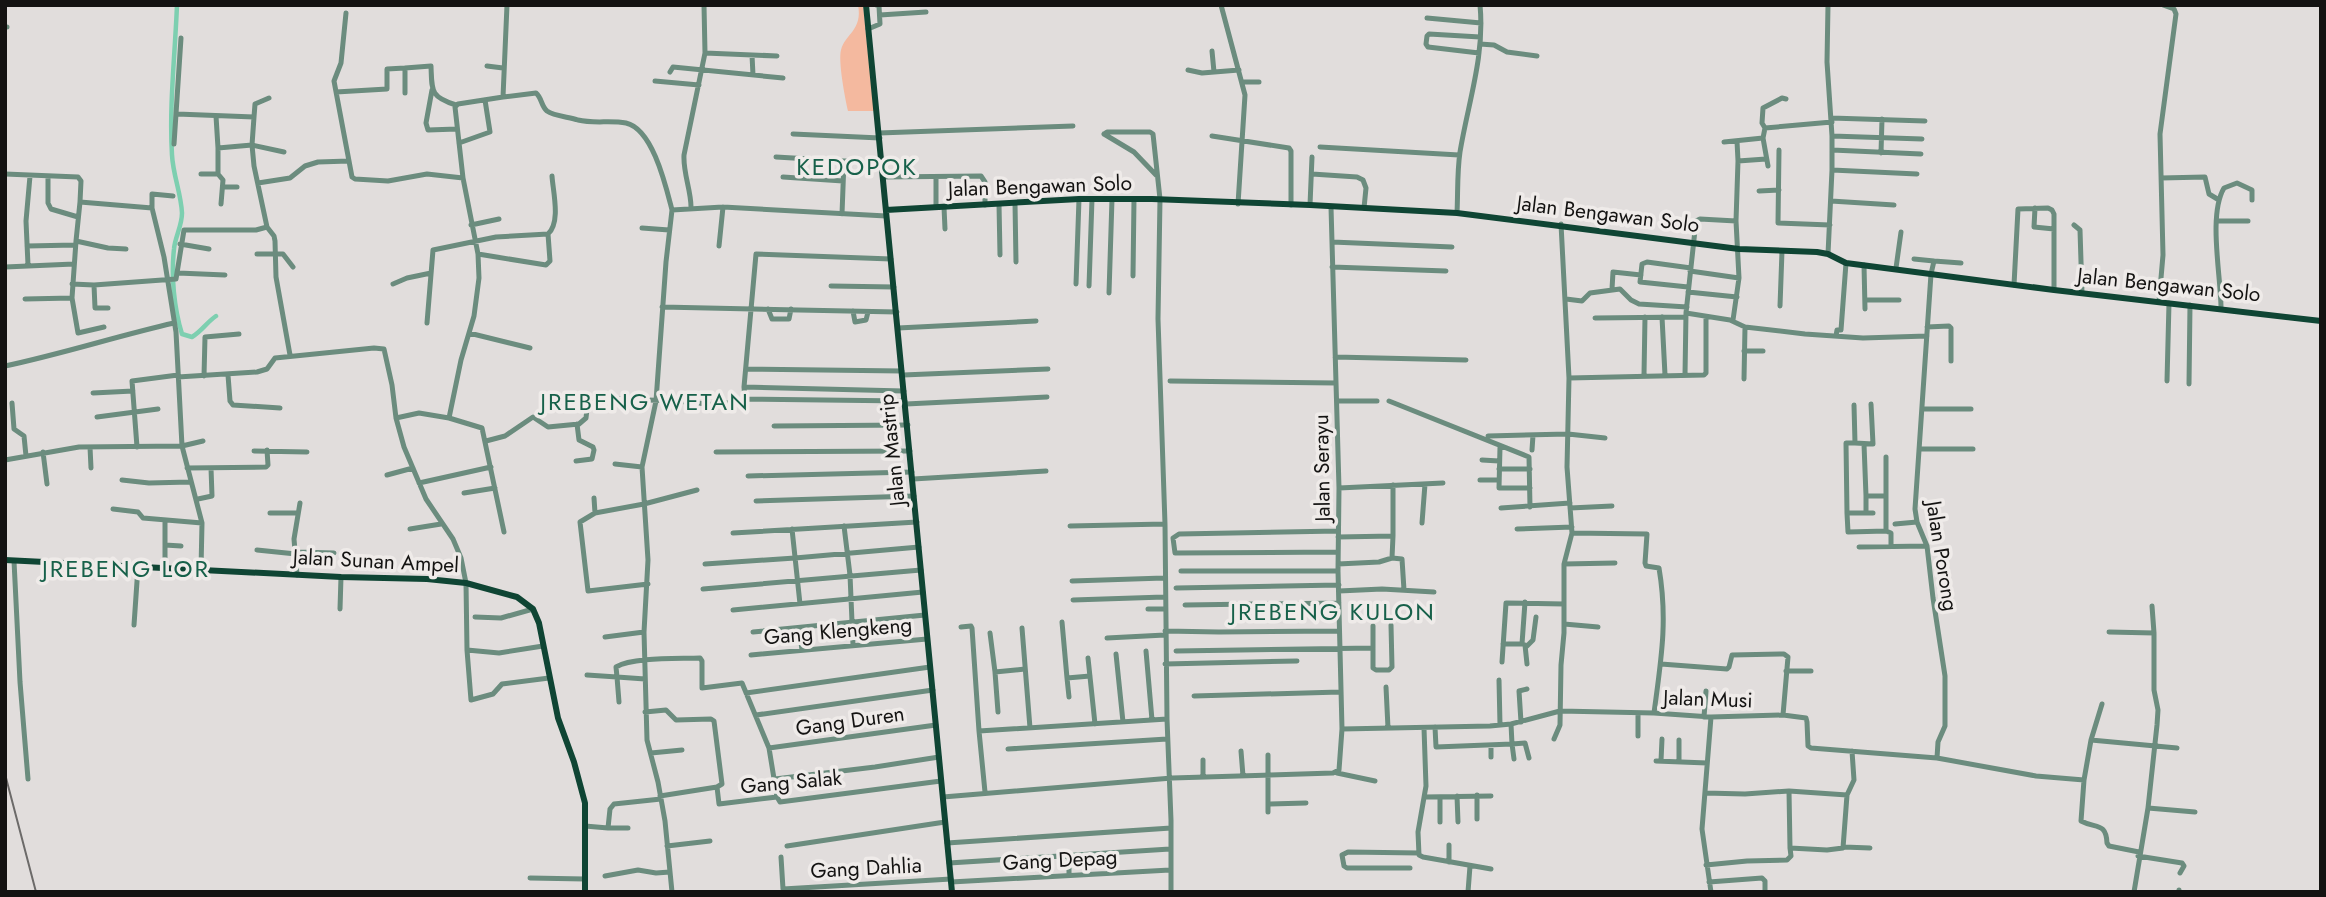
<svg xmlns="http://www.w3.org/2000/svg" width="2326" height="897" font-family="Jost,sans-serif">
	<rect width="100%" height="100%" fill="#e1dddc"/>
	<path fill="#f4b99f" d="M858 5H863L874 111H848C845 98 838 61 841 50 845 34 863 30 858 5Z"/>
	<g fill="none" stroke-linecap="round" stroke-linejoin="round">
		<path stroke="#7dcfb0" stroke-width="4.5" d="M177 5C175 55 169 106 172 155 173 175 181 193 182 213 182 226 175 237 174 249 171 276 174 308 182 334L192 337C202 331 206 323 216 316"/>
		<path stroke="#6b8c7e" stroke-width="5" d="M1221 5 1245 95 1238 204
			M346 13 341 63 334 81 352 177 355 179 388 181 427 174 463 178
			M880 15 926 12
			M1427 18 1481 23
			M5 27H7
			M868 29 880 24 879 6 876 5
			M1480 44 1494 45 1507 52 1537 56
			M1212 51 1214 72
			M705 53 777 56
			M1479 53 1428 47 1426 44 1427 36 1429 34 1480 37
			M752 55 753 75
			M487 66 503 68
			M405 68 431 66C432 91 430 97 456 105
			M1188 70 1202 73 1239 70
			M670 72 673 67 783 78
			M655 81 699 85
			M1243 82H1259
			M432 90 426 123 428 130 457 129
			M336 92 387 89V69L405 68V93
			M503 97 536 93C542 98 541 106 547 111 554 116 569 117 578 120 594 124 610 120 626 123 653 129 666 187 672 210
			M216 116 218 148
			M254 117 255 104 269 98
			M1831 118 1925 121
			M1765 128 1762 123 1763 108 1782 98 1786 99
			M879 133 1073 126
			M793 134 880 138
			M1104 134 1107 132H1150L1153 134 1160 199 1158 319 1165 524 1167 719
			M1104 134 1134 152 1156 175
			M1212 136 1289 148 1291 151V205
			M1832 136 1922 139
			M1737 141 1738 161
			M1724 142 1763 138
			M459 143 490 132 485 100
			M174 144 181 38
			M1320 147 1459 155
			M1779 150 1778 223 1830 225
			M1832 150 1921 154
			M1881 153 1882 119
			M776 157 844 161
			M1768 166 1763 138 1765 128 1832 122
			M1832 170 1917 174
			M5 174 78 177 81 181 80 202 152 208 164 257 176 332 182 446 202 523 201 569
			M201 174H218V148L252 145 284 152
			M218 174 223 180 221 204
			M1312 174 1357 177 1363 180 1366 188 1364 208
			M48 177V203L51 209 78 217
			M783 177 843 181
			M883 177 981 176 985 182V205
			M2161 178 2205 177 2209 194 2219 200
			M258 183 290 178 305 166 318 162 349 161
			M223 187H237
			M1759 191 1779 190
			M1831 201 1894 205
			M1015 203 1016 262
			M999 204 1000 255
			M1310 205 1312 157
			M691 207C691 190 683 173 684 155L705 53 704 5
			M936 207V178
			M944 207 945 229
			M152 208V194L173 196
			M2035 208 2034 227 2054 229
			M1457 213C1458 193 1457 172 1460 152 1468 103 1485 56 1480 5
			M842 214 844 161H855
			M2217 221H2248
			M471 225 499 219
			M2074 225 2080 230 2082 293
			M267 227 274 236 275 241 276 277 290 355
			M642 228 669 230
			M76 241 80 202
			M1332 242 1452 247
			M180 244 209 249
			M27 246 75 245
			M719 246 723 207
			M257 254H283L293 267
			M478 254 546 265 550 261 548 234
			M1828 254 1832 170V136L1827 62 1828 5
			M1914 259 1934 261
			M28 265 26 221 30 176
			M1864 265 1865 309
			M5 267 74 264
			M1332 267 1446 271
			M1896 268 1901 232
			M1690 271 1739 278
			M178 273 225 275
			M1133 276 1134 199
			M72 284 94 285 176 279 184 230H256L267 227 254 166 252 145 254 117 177 114
			M393 284 407 278 431 273
			M1076 284 1079 199
			M94 285 95 308H108
			M2014 285 2018 209 2048 208 2052 210 2054 214V290
			M831 286 894 287
			M1089 286 1092 199
			M1688 287 1640 282 1642 264 1647 262 1691 268
			M1612 289 1613 272 1641 275
			M1688 292 1737 297
			M1109 293 1112 199
			M72 298 78 333 104 327
			M25 299 72 298 76 241 108 248 126 249
			M1566 299 1582 301 1590 293 1620 289 1631 300 1639 304 1687 307
			M1865 300H1899
			M2159 301 2163 255 2160 134 2176 14 2174 9 2163 5
			M1780 306 1782 251
			M662 307 897 312
			M2221 308C2221 276 2208 215 2224 188L2237 183 2252 190V200
			M768 309 772 319H789L791 309
			M853 311 855 322 866 320 868 312
			M1686 313 1730 320 1745 327 1805 334 1863 338 1927 336
			M1662 317 1665 375
			M1595 318 1686 317
			M1733 320 1739 278 1736 221 1738 161 1766 159
			M427 323 433 250 496 237 548 234C561 222 553 192 552 176
			M1927 327 1949 326 1951 328V361
			M898 328 1036 321
			M469 333 530 348
			M1836 336 1837 330H1841L1846 263
			M1744 351H1763
			M1335 357 1466 360
			M5 366C62 354 117 336 174 323
			M747 369 902 371
			M228 375 230 401 233 405 280 408
			M903 375 1048 369
			M1644 375 1645 317
			M1685 375 1686 313 1696 221 1700 219 1736 221
			M204 376 205 337 239 334
			M178 377 257 372 267 369 275 358 374 348 384 349 392 385 396 418 404 447 426 499 453 539 461 558 466 583 467 650 471 700 493 694 502 684 549 678
			M1569 378 1704 375 1706 373V317
			M1744 379 1745 327
			M1170 381 1336 383
			M2167 381 2169 303
			M2189 384 2190 305
			M744 387 904 391
			M93 393 133 391
			M745 399 744 387 756 254 891 259
			M1337 401H1377
			M1389 401 1529 457 1530 507
			M12 403 14 429 24 436 26 456
			M906 404 1047 397
			M1923 409H1971
			M97 417 158 409
			M396 418 419 413 449 418 461 360 474 316 479 278 478 254 463 178 455 107 458 104 503 97 507 5
			M449 418 482 428 504 532
			M774 426 908 425
			M1488 436 1568 434 1605 438
			M486 441 505 436 533 417 548 427 579 424 586 418 588 400 592 398 676 401 718 405 745 399 905 401
			M1855 443 1873 444 1871 404
			M1864 444 1866 496
			M90 447 91 468
			M137 447 132 381 178 375
			M1500 447 1499 488H1530
			M1919 449H1973
			M1532 450 1533 435
			M254 451 307 452
			M43 452 47 484
			M716 452 910 451
			M1886 457V531L1891 533V546
			M5 460 79 447 182 446 203 441
			M1482 460 1499 461
			M576 461 592 459 594 450 593 447 579 440 577 424
			M615 464 642 467
			M187 468 266 467 268 465 267 450
			M1499 469H1530
			M387 475 413 468
			M748 476 912 472
			M913 479 1046 471
			M122 480 149 483 190 482
			M1480 480H1499
			M419 483 491 467
			M1393 485V536
			M1339 488 1443 483
			M464 493 495 488
			M594 498 595 513
			M198 499 212 496 211 468
			M756 501 914 496
			M1501 508 1570 503
			M1570 508 1612 506
			M113 509 138 512 143 518 202 523
			M270 513H297
			M1847 513 1846 443H1855L1854 405
			M1866 513H1847L1848 532 1886 531
			M1873 513H1866V496H1886
			M165 521V568
			M1422 523 1425 484
			M1895 524 1917 522
			M844 526 850 575 853 645
			M1070 526 1165 524
			M410 529 441 524
			M792 529 800 604
			M1517 529 1572 527
			M733 533 917 522
			M1572 533 1647 534 1645 563 1646 566 1659 568C1668 621 1661 660 1654 713
			M1338 537 1393 536 1392 558 1379 562 1338 564
			M165 545 181 546
			M1859 547 1927 546
			M257 550 296 554
			M296 552 334 553
			M1338 552 1175 553 1173 538 1179 534 1338 531
			M1392 558 1402 559 1404 590
			M14 561 20 682 28 779
			M705 564 795 558 919 547
			M1564 564 1615 563
			M1181 571H1338
			M297 575 294 539 300 503
			M1072 581 1164 578
			M648 584 588 591 580 522 595 513 644 504 697 490
			M1176 588 1339 585
			M703 589 921 570
			M1339 591 1382 589 1434 592
			M1073 600 1164 597
			M1185 605 1339 603
			M2152 606 2154 633
			M340 609 341 577
			M1148 609H1164
			M733 610 923 592
			M475 617 501 618 533 609
			M1062 622 1067 678
			M1564 624 1598 627
			M134 625 138 567
			M1373 626V668L1376 670H1389L1392 667 1391 625
			M961 627 971 626 972 628 979 731
			M799 628 802 650
			M1022 628 1030 728
			M1165 631 1219 632 1339 631
			M753 632 925 615
			M2109 632 2154 633V690L2158 710 2157 725 2148 808 2134 892
			M990 633 995 672 1025 669
			M605 637 644 632
			M1107 638 1165 635
			M1503 644H1522L1525 602
			M1525 645 1527 664
			M1527 646 1533 640 1536 617
			M467 650 499 653 543 646
			M1146 651 1152 720
			M1176 651 1373 648
			M1116 654 1123 722
			M751 655 927 639
			M1088 658 1095 724
			M1502 662 1506 603 1564 604
			M1165 664 1297 661
			M1661 664 1727 669 1729 667 1732 655 1784 654 1788 657 1783 715
			M1786 671H1811
			M995 672 998 712
			M587 675 617 677 619 702
			M645 679 617 677 616 667C633 657 678 659 700 658L702 661V688L742 683 769 748 777 797
			M1499 680 1500 725
			M1386 687 1388 728
			M746 693 930 667
			M1194 696 1340 692
			M1069 697 1067 678 1090 676
			M645 712 666 710 676 720 711 719 714 721 722 784 717 787
			M756 715 933 690
			M1704 717 1706 691
			M1711 717 1702 829 1711 892
			M1521 722 1519 691 1527 689
			M1435 727 1436 747 1512 744 1511 724
			M1424 728 1426 786 1418 832 1419 855 1423 857 1491 869
			M1342 729 1490 726 1511 724 1560 711 1654 713 1711 717 1783 715 1806 718 1807 722 1808 746 1811 748 1937 758 2036 776 2084 780 2081 821C2096 829 2106 822 2107 843L2109 846 2139 852
			M1638 736V713
			M1554 739 1560 725 1561 665 1564 633V564L1572 533 1567 467 1569 378 1561 224
			M2091 740 2177 748
			M1491 745V757
			M769 748 936 725
			M1008 749 1167 739
			M1241 751 1243 776
			M651 753 682 750
			M1268 755V812
			M1937 758 1938 742 1945 726V676L1933 598 1927 546 1917 522 1915 509 1931 274 1934 261 1961 263
			M1514 759 1512 744 1525 743 1529 758
			M1203 760V777
			M1656 761 1707 763
			M1661 761 1662 739
			M1679 762V740
			M1337 773 1375 781
			M775 779 875 767 939 757
			M2084 780 2091 740 2102 704
			M1789 791 1790 848 1827 850 1843 848 1847 795 1854 780 1852 751
			M985 792 979 731 1167 719 1171 820V892
			M1705 793 1745 794 1789 791 1847 795
			M1477 795V819
			M660 796 717 787 719 804 777 797 780 802 941 781
			M1457 796 1458 822
			M943 797 1172 778 1333 773 1339 770 1342 729 1338 571 1339 488 1331 207
			M1424 797 1491 796
			M1268 804 1306 803
			M2148 808 2195 812
			M1440 822V797
			M585 826 608 828 610 809 614 804 661 799
			M608 828H628
			M947 843 1171 828
			M1449 845V862
			M667 846 710 841
			M787 846 945 822
			M1844 847 1870 848
			M1107 854 1109 873
			M1069 856V875
			M2138 856 2182 863 2184 866 2180 873
			M781 857 783 889
			M949 863 1170 849
			M1706 865 1747 861 1787 860 1791 856 1790 848
			M1410 868H1347L1344 866 1342 855 1348 852 1419 853
			M605 876 638 870 656 873 670 872
			M530 878 585 879
			M951 882 1170 870
			M1709 882 1762 878 1765 881V892
			M783 889 951 879
			M672 892 665 821 658 782 647 740 644 632 648 560 642 467 656 401 666 262 672 210 723 207 886 216
			M1468 892 1470 866
			M2179 892V890"/>
		<path stroke="#0f4534" stroke-width="6" d="M866 5 952 892
			M886 210 1079 199H1152L1310 205 1457 213 1739 249 1817 252 1828 254 1846 263 2054 290 2321 321
			M5 560 341 577 427 579 466 583 517 597 533 609 539 623 558 718 574 762 585 803V892"/>
		<path stroke="#6c6a69" stroke-width="2" d="M5 774 36 892"/>
	</g>
	<g text-anchor="middle" stroke-width="7" stroke-linejoin="round" paint-order="stroke">
		<g font-size="21" fill="#141312" stroke="#efebe9">
			<text transform="translate(1040 186) rotate(-2)" y="7">Jalan Bengawan Solo</text>
			<text transform="translate(1608 214) rotate(7)" y="7">Jalan Bengawan Solo</text>
			<text transform="translate(2169 285) rotate(6)" y="7">Jalan Bengawan Solo</text>
			<text transform="translate(892 450) rotate(-96)" y="7">Jalan Mastrip</text>
			<text transform="translate(1322 468) rotate(-91)" y="7">Jalan Serayu</text>
			<text transform="translate(1942 556) rotate(81)" y="7">Jalan Porong</text>
			<text transform="translate(376 561) rotate(3)" y="7">Jalan Sunan Ampel</text>
			<text transform="translate(838 631) rotate(-5)" y="7">Gang Klengkeng</text>
			<text transform="translate(1708 699) rotate(2)" y="7">Jalan Musi</text>
			<text transform="translate(850 721) rotate(-8)" y="7">Gang Duren</text>
			<text transform="translate(791 782) rotate(-5)" y="7">Gang Salak</text>
			<text transform="translate(1060 860) rotate(-3)" y="7">Gang Depag</text>
			<text transform="translate(866 868) rotate(-3)" y="7">Gang Dahlia</text>
		</g>
		<g font-size="24" letter-spacing="2" fill="#17614a" stroke="#efebe9">
			<text x="857" y="175">KEDOPOK</text>
			<text x="645" y="410">JREBENG WETAN</text>
			<text x="126" y="577">JREBENG LOR</text>
			<text x="1333" y="620">JREBENG KULON</text>
		</g>
	</g>
	<rect width="2326" height="897" fill="none" stroke="#141312" stroke-width="14"/>
</svg>
